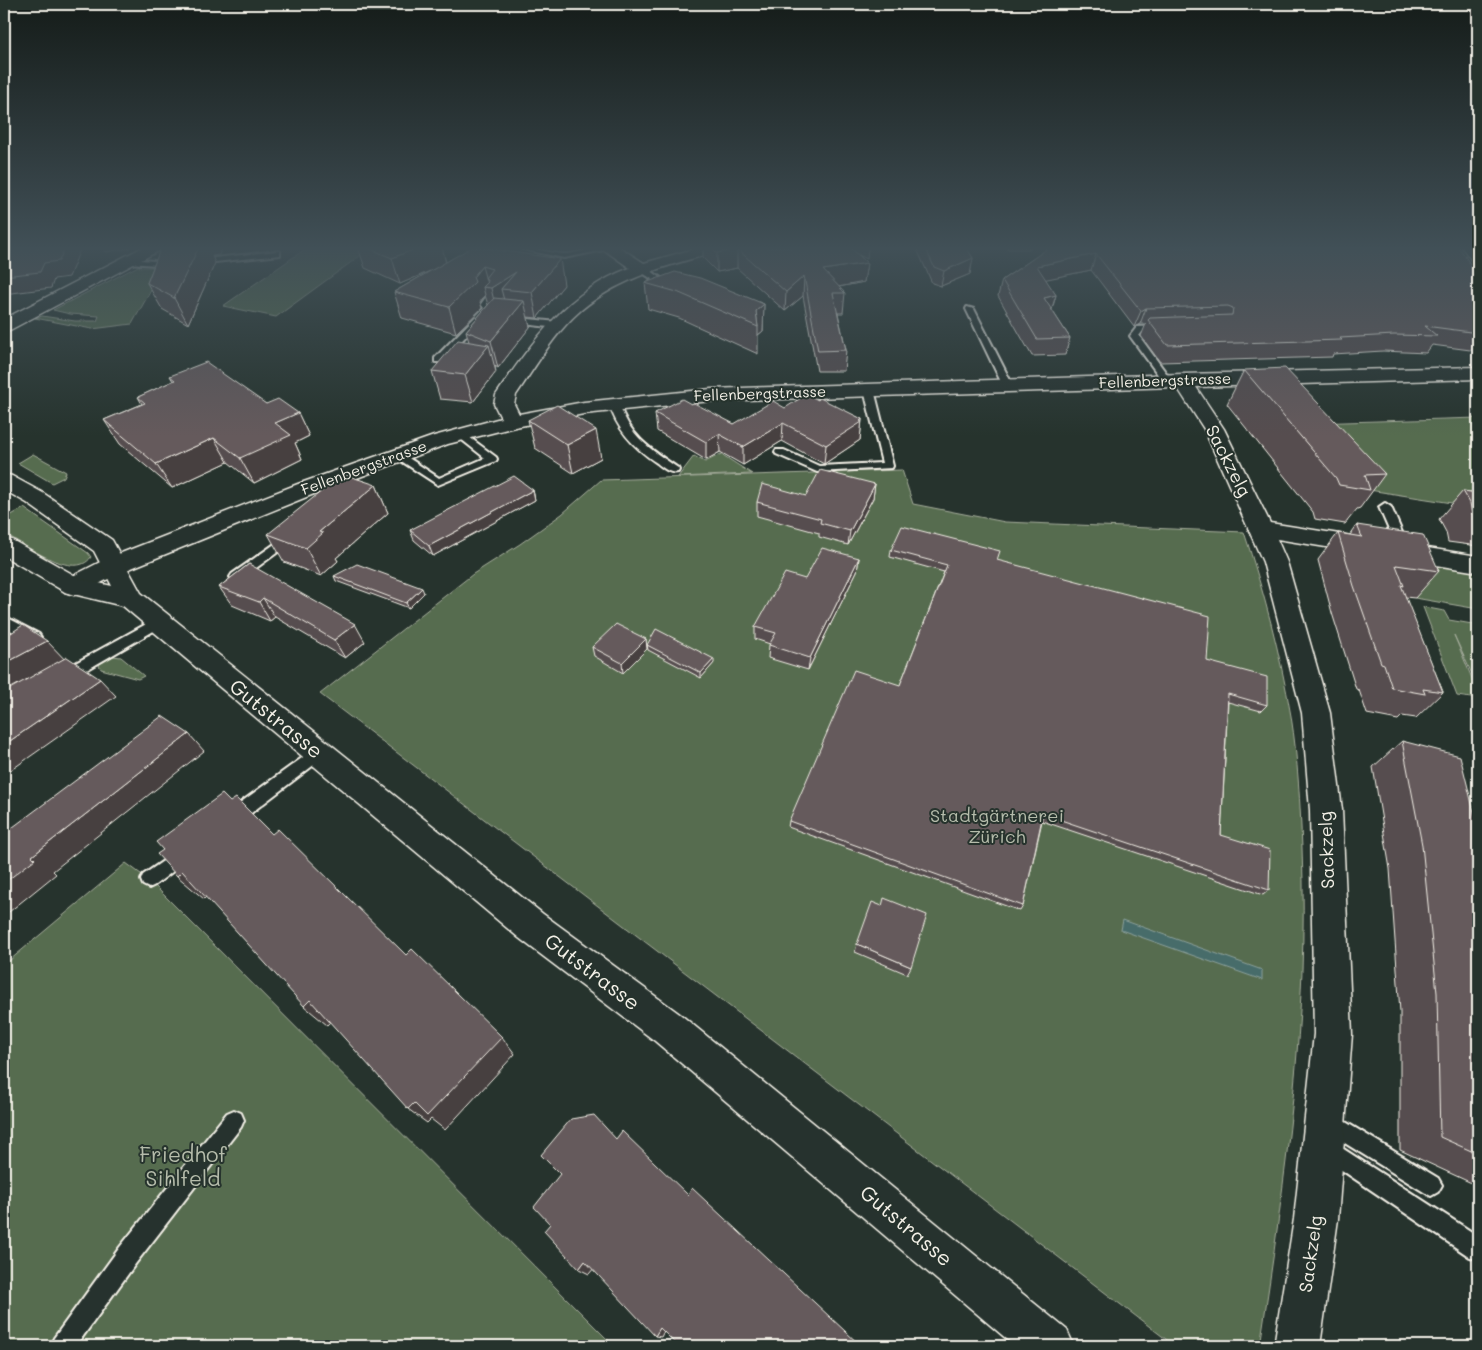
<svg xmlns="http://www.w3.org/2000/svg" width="1482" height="1350" font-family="Mali,sans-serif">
	<rect width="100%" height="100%" fill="#26332d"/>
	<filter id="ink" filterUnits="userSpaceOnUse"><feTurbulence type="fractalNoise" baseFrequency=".02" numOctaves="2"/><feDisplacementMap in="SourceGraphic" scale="10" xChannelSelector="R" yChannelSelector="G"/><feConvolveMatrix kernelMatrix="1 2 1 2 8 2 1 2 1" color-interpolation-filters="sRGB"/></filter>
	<g filter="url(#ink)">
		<path fill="#576c50" stroke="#a6ae9c" d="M308 247H372L276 317 223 306Z
			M140 265 139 267H164L132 324 92 329 35 318 42 316 75 321H97L99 316 70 314 53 310Z
			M1478 418V507L1369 490 1311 423Z
			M33 454 66 472 64 477 52 483 18 463Z
			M721 454 752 474 678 477 694 456 705 462Z
			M902 470 913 504 1005 522 1244 532C1264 592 1280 653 1291 716 1298 760 1300 804 1302 848 1309 1015 1285 1181 1260 1346H1175L320 694 473 574 520 544 562 514 601 480Z
			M24 508 88 553 91 557C75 582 22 543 4 533V519Z
			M1399 557 1478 570V609L1415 598Z
			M1423 607 1444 611 1449 620 1478 625V687L1454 635 1478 693V699L1457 696Z
			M113 656 121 657 144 676 138 679 101 669 98 663Z
			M126 863 149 880 614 1346H4V965Z"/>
		<path fill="#476c6a" stroke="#8ca19c" d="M1123 920 1262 970V980L1121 930Z"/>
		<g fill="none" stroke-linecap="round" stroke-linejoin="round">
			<defs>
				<path id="lane" d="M513 247C531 247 547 253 564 254 580 254 598 244 614 248L564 258Z
					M277 251H280V255L196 264 192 262 196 260Z
					M125 259 172 262 176 264 172 266 128 263H125Z
					M638 266H644L661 278 656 285H650L649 283 652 279 638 270Z
					M489 293 496 295 489 304 492 308 491 310 441 362H435V358L484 308 481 304Z
					M967 307 974 309 1013 386 1011 388H1005L1003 386 966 309Z
					M510 317 557 322 561 325 557 328 507 322V318Z
					M1162 326 1166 329 1165 331 1142 332 1139 336 1172 381 1167 384 1164 383 1130 336 1137 327Z
					M869 387 874 390 893 466 892 468 817 472 776 454 775 452 776 450H784L819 466 882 463 864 390Z
					M614 400 619 403C629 436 650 449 678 468L679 470 678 472C670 474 663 468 657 463 634 448 617 430 609 403Z
					M461 431 496 457 497 459 496 461 438 485 392 455 393 453H401L439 478 485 458 457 436 456 434 457 432Z
					M1385 503 1391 507 1408 546 1406 549 1402 550 1396 546 1379 507Z
					M289 534 295 538 293 541 240 580H232L230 577 232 574Z
					M4 616 39 634 41 637 39 640H29L4 627Z
					M159 617 164 619 165 622 164 625 71 679 66 680 61 679 59 675 61 671Z
					M318 748 323 750 325 754 323 758 238 823 232 825 226 823 224 818 226 813 313 750Z
					M182 848 188 850 190 855 188 860 155 885 149 888 143 885 141 880 143 875Z
					M234 1110 241 1113 244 1120 241 1127 136 1263 76 1346H50L54 1338 120 1247 227 1113Z
					M1329 1112 1438 1178 1442 1185 1438 1192 1431 1196 1424 1192 1322 1129 1319 1122 1322 1115Z
					M1328 1139 1478 1236V1260L1470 1257 1321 1156 1318 1149 1321 1142Z"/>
				<path id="street" d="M600 247H619L644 263 701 247H728L725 250C675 263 622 276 581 310 554 333 536 366 516 395L514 404 519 414 584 402 711 389 1182 374 1478 367V379L1196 387 1224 429 1270 523 1478 556V572L1277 539 1287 562 1330 713 1342 810 1352 1034 1338 1219 1320 1346H1274L1294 1219 1314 1034 1310 810 1302 713 1263 562 1204 429 1177 387 711 401 584 414 515 427 448 444 314 494 124 571 83 592 74 595 65 592 62 586 65 580 106 559 298 484 434 436 501 418 494 404 496 395C533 341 566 292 630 268Z
					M1462 247H1478V263L1472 261Z"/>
				<path id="secondary" d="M143 247H163L160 250 10 330 4 331V319Z
					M4 474 12 476 43 493 112 540 141 593 543 914 681 1015 1067 1330 1074 1346H1015L655 1041 519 938 123 606 65 592 4 556V538L12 540 81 579 112 586 94 551 27 503 4 490Z"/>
			</defs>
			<use href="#lane" stroke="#f4f1e8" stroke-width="4"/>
			<use href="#street" stroke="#f4f1e8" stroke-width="3"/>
			<use href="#secondary" stroke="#f4f1e8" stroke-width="3"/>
			<use href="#lane" fill="#26332d" fill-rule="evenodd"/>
			<use href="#street" fill="#26332d" fill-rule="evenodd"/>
			<use href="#secondary" fill="#26332d" fill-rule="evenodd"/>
		</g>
		<path fill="#574d4f" stroke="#f4f1e8" d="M161 247 219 255 212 256 215 263 188 324 162 309 147 283Z
			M358 247H442L446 262 489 249 488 247H510L504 251 564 285 537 318 528 317 530 327 498 368 495 366 496 372 473 402 440 399 432 371 469 342 466 331 488 305 485 295 480 302 482 308 456 333 402 318 394 292 432 270 400 284 365 268Z
			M703 247H868L867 259 859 255 867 263 864 282 839 287 845 293 843 313H838L846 350 844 371H817L803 296 785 311 737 268 717 272 703 258Z
			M916 247H966L973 258 970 274 941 286 932 283Z
			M1006 247H1032L1028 249H1008Z
			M1050 247 1478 276V351L1432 345 1426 353 1383 351 1333 354 1332 357 1160 362 1141 336 1146 324H1140L1134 327 1091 270 1045 279 1056 295 1052 310 1070 338 1065 355 1032 356 998 296 1002 280Z
			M645 283 764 304 763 331 758 335V354L679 318 648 309Z
			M1244 370 1385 474 1360 508 1357 509 1345 524 1315 519 1313 512 1227 404Z
			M170 376 298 413 309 436 295 443 302 459 254 483 228 462 172 488 120 444 104 420 142 404 138 397 173 381Z
			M818 400 862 419 860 440 824 464 782 441 743 465 720 452 706 460 657 431 655 413 691 404 734 424 785 408Z
			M528 420 601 458 573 473 535 448Z
			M875 484 873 498 848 545 819 537V533L757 516V502L806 496Z
			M376 485 388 513 336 558 338 561 321 576 284 562 268 534Z
			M533 490 535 500 433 556 414 540 410 530Z
			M1463 491 1478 493V546L1448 542 1446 532 1439 519Z
			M1357 525 1439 571 1415 598 1405 597 1443 692 1416 718 1402 716 1398 720 1367 714 1359 690 1356 689 1332 613 1318 560 1338 533 1350 535Z
			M891 550 997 560 1207 661 1267 705 1261 711 1228 702 1221 835 1269 890 1263 895 1042 821 1023 906 1020 911 788 827 789 821 900 685 944 572 890 557Z
			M859 558 857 571 808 670 768 658 769 645 770 644 755 639V627L805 579Z
			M249 564 365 642 345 658 275 617 270 621 232 605 219 587Z
			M334 576 424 593 409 608 336 581Z
			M646 639 647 649 623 673 594 656 592 647Z
			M647 645 714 663 701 678 648 650Z
			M1402 741 1478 828V1186L1400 1150V1012L1390 869 1373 767Z
			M857 944 911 967 907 974 855 952Z"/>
		<path fill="#473f40" stroke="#f4f1e8" d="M65 247H81L69 277 54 279 51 288 4 294V276L44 263Z
			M102 247H131L130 248 105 252Z
			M173 247H222L219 255 212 256 215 263 188 324 174 298Z
			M420 247H442L446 264 400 284 392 258Z
			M488 247H510L491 258Z
			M737 249V268L717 272V253Z
			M1096 254 1091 270 1033 282 1037 266Z
			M973 258 970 274 941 286 944 271Z
			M560 259 564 285 537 318 532 292Z
			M867 263 864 282 822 290 823 270Z
			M482 266 488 288 483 287 485 295 480 302 482 308 456 333 449 307Z
			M516 272 501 289 506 308 497 314 491 288Z
			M804 276 803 296 785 311 786 292Z
			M1056 295 1051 311 1044 298Z
			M524 301 530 327 498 368 491 341Z
			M764 304 763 331 758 335V327L756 311Z
			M1146 308 1140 324 1134 327 1141 311Z
			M489 345 496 372 473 402 465 375Z
			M298 413 309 436 295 443 302 459 254 483 240 458 275 423Z
			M862 419 860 440 824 464 826 445Z
			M783 423 782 441 743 465V447Z
			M596 430 601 458 573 473 567 445Z
			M719 434 720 452 706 460V442Z
			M214 438 228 462 172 488 156 464Z
			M875 484 873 498 848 545 850 531Z
			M376 485 388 513 336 558 338 561 321 576 306 548 319 532Z
			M533 490 535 500 433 556 429 546Z
			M859 558 857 571 808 670 810 658Z
			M422 588 424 593 409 608 406 603Z
			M263 598 275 617 270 621 259 602Z
			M355 624 365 642 345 658 334 640Z
			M646 639 647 649 623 673 622 663Z
			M47 641 70 665 4 703V664Z
			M714 659V663L701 678V673Z
			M100 679 116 696 4 775V745Z
			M189 734 204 751 53 871 56 874 4 916V883L32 856Z
			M182 871 209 894 204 899 177 876Z
			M310 1000 333 1019 327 1025 304 1006Z
			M502 1037 515 1054 445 1130 431 1119 427 1123 408 1109 414 1103Z
			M585 1261 595 1267 589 1274 579 1269Z
			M660 1328 665 1329 661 1337 655 1336Z"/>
		<path fill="#655a5c" stroke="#f4f1e8" d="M4 247H65L59 261 44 263 40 272 4 276Z
			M161 247H199L174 298 147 283Z
			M366 247H420L392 258Z
			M472 247H478L560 259 532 292 501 289 516 272 491 288 483 287 488 282 485 278 492 269 482 266 473 277 475 282 449 307 394 292Z
			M711 247H850L867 263 823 270 845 293H833L846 350 818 351 804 276 786 292 737 249 717 253Z
			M925 247H966L973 258 944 271 934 267Z
			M1050 247H1459L1478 276V333L1425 326 1437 336 1394 335 1340 338 1342 340 1167 345 1148 320 1150 318 1232 315 1233 308 1228 306 1146 308 1141 311 1096 254 1037 266 1056 295 1044 298 1070 338 1037 339 1002 280Z
			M675 272 700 278 764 304 756 311 758 327 677 292 645 283Z
			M494 298 524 301 491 341 466 331Z
			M458 340 489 345 465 375 432 371Z
			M206 362 266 404 278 399 298 413 275 423 291 435 240 458 214 438 156 464 104 420 145 403 138 397 175 380 170 376Z
			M1285 368 1385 474 1365 475 1370 490 1339 485 1336 478 1244 370Z
			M807 394 818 400 820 398 862 419 860 421 862 422 826 445 783 423 743 447 719 434 706 442 655 413 682 399 691 404 694 403 734 424 773 401 785 408Z
			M557 405 596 430 567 445 528 420Z
			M820 470 875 484 850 531 820 523 821 519 757 502 762 484 806 496Z
			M343 474 376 485 319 532 323 533 306 548 268 534Z
			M514 476 533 490 429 546 410 530Z
			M1463 491 1478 493V514H1472L1470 503Z
			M1357 525 1423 535 1439 571 1396 565 1404 586 1401 585 1443 692 1423 689 1425 694 1392 688 1384 664 1381 663 1354 586 1338 533 1362 537Z
			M902 526 1000 551 997 560 1210 616 1207 661 1267 677V705L1228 694 1221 835 1270 850 1269 890 1043 814 1023 906 789 821 854 670 900 685 947 565 891 550Z
			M822 548 859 558 810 658 769 645 776 633 755 627 785 573 805 579Z
			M249 564 355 624 334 640 263 598 259 602 219 587Z
			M357 564 422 588 406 603 334 576Z
			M616 624 646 639 622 663 592 647Z
			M23 625 47 641 4 664V637H5Z
			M656 629 714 659 701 673 647 645Z
			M67 657 100 679 4 745V710L6 708 4 707V692Z
			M162 716 189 734 32 856 35 859 4 883V838L8 835 5 833Z
			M1402 741 1460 756 1478 828V1154L1440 1137 1437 993 1422 845Z
			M222 794 230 802 236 798 272 834 278 829 406 955 412 949 502 1037 427 1116 414 1103 408 1109 310 1000 304 1006 182 871 177 876 157 854 163 850 156 842Z
			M884 898 927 915 911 967 857 944 872 902 882 906Z
			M594 1115 616 1139 622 1131 688 1195 692 1188 861 1346H678L660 1328 655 1336 585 1261 579 1269 544 1231 550 1224 534 1207 560 1174 541 1155 571 1119Z"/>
	</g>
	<linearGradient id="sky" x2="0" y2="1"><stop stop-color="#151c19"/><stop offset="0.57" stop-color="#415057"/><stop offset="1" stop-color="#415057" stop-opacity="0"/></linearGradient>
	<rect width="1482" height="436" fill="url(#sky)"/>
	<g text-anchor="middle" stroke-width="4" stroke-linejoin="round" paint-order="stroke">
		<g font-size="15" fill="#f4f1e8" stroke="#26332d">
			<text transform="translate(1165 381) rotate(-2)" y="5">Fellenbergstrasse</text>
			<text transform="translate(760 394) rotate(-2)" y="5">Fellenbergstrasse</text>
			<text transform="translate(364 468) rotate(-20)" y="5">Fellenbergstrasse</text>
		</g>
		<g font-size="18" fill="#f4f1e8" stroke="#26332d">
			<text transform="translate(1228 461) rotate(63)" y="6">Sackzelg</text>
			<text transform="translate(1327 850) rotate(-92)" y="6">Sackzelg</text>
			<text transform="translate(1311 1254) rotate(-82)" y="6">Sackzelg</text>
		</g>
		<g font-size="18" fill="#b5bcab" stroke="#26332d">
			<text x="997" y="822">Stadtgärtnerei<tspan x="997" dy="21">Zürich</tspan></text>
		</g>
		<g font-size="21" fill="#f4f1e8" stroke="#26332d">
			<text transform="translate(276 719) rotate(39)" y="7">Gutstrasse</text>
			<text transform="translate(592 972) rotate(37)" y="7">Gutstrasse</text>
			<text transform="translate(906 1226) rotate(40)" y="7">Gutstrasse</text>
		</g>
		<g font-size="21" fill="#b5bcab" stroke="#26332d">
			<text x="183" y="1162">Friedhof<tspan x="183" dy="24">Sihlfeld</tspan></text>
		</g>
	</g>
	<rect width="1482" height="1350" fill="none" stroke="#26332d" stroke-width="20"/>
	<rect x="10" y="10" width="1462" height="1330" fill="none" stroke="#f4f1e8" stroke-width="2" filter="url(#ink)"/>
</svg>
